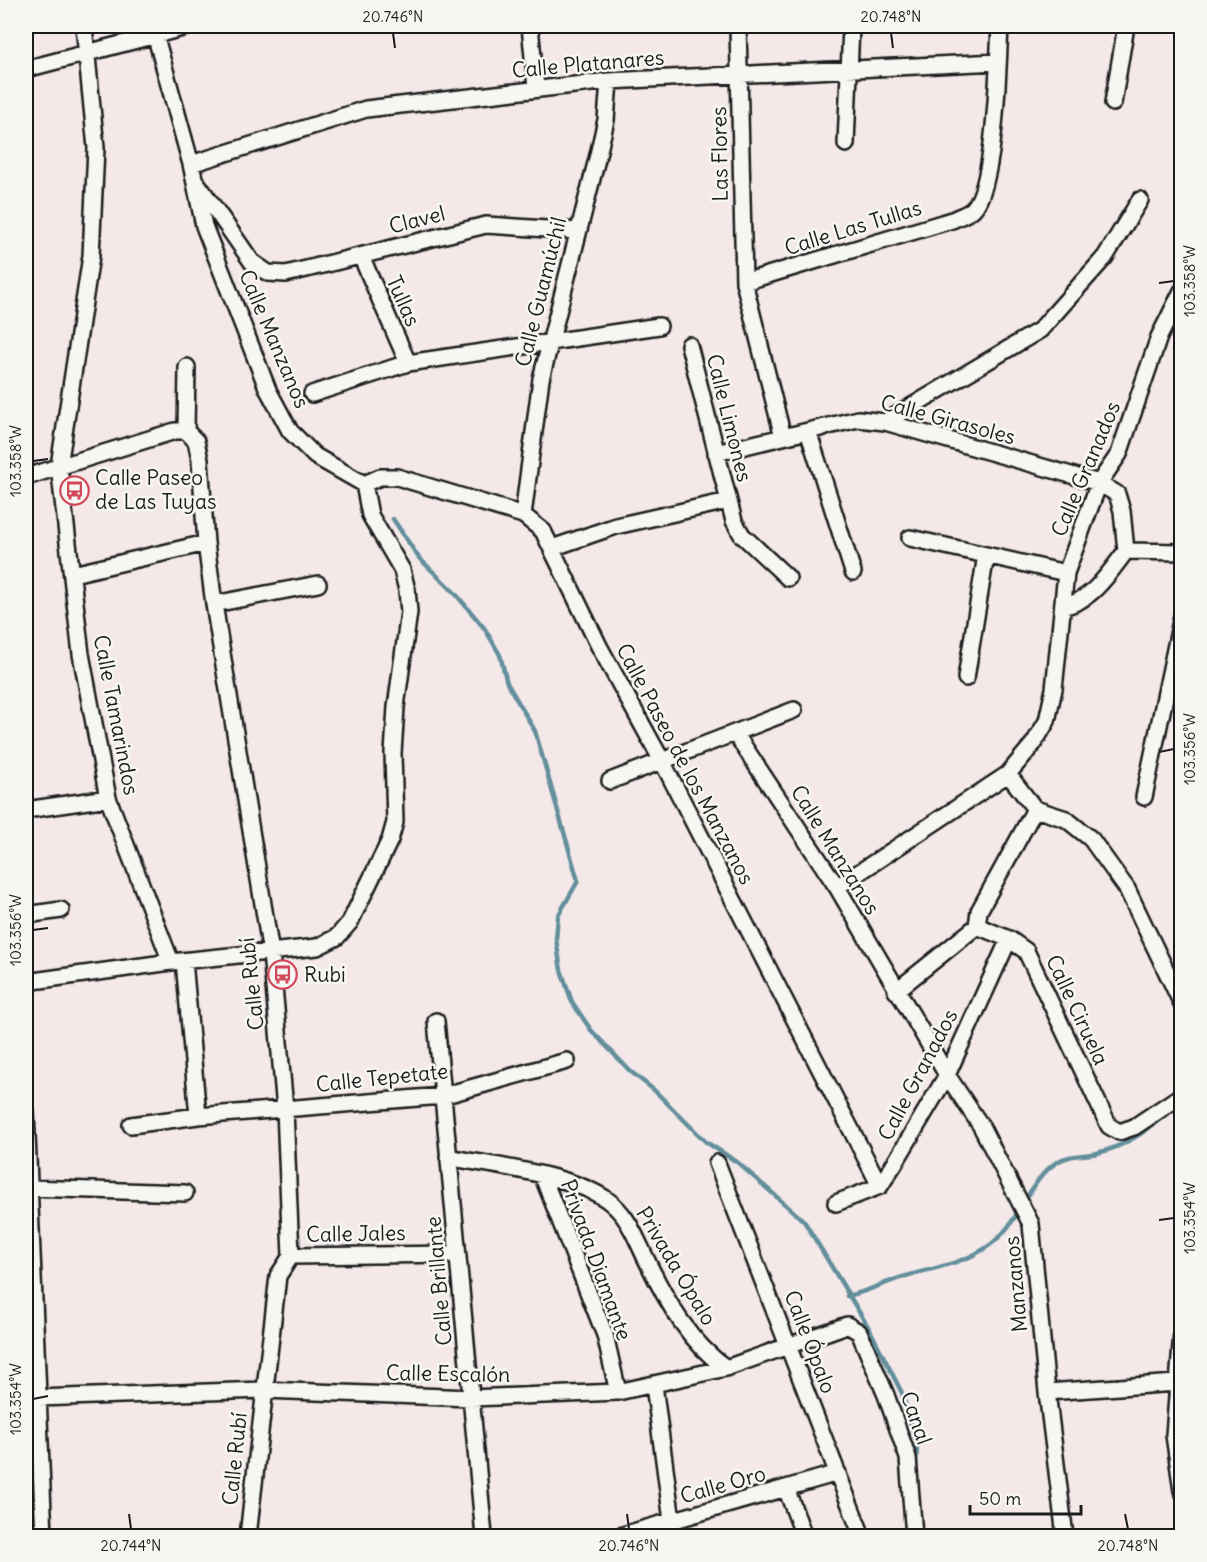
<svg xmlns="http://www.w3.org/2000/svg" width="1207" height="1562" font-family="Delius,sans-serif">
	<rect width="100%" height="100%" fill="#f4e8e9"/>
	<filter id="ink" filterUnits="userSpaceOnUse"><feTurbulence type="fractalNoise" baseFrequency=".0167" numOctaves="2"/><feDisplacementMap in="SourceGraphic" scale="12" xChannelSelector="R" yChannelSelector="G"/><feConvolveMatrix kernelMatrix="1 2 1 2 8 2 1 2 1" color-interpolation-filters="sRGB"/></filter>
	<g filter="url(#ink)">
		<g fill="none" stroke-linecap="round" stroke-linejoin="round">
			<path stroke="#628f9b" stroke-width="4.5" d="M393 519 419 558 454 592 485 629 500 655 507 683 535 731 578 881 558 916 556 939 561 970 572 1002 591 1030 630 1071 654 1090 706 1142 737 1162 804 1221 870 1330 902 1393 917 1445 916 1467
				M847 1296C867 1292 884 1283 903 1277 941 1265 982 1262 1008 1227 1024 1206 1034 1177 1057 1162 1070 1154 1083 1156 1097 1153 1124 1147 1147 1131 1167 1113"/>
			<defs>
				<path id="minor" d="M84 26 96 148 91 256 59 466 81 654 108 798 171 962
					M530 26 536 88
					M738 26 744 282 783 437
					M155 34 191 164 204 226 268 390 290 431 315 456 364 484
					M26 69 190 26
					M1113 103 1126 26
					M846 144 851 26
					M191 164 366 109 609 81 998 62
					M197 183 252 262 268 273 286 274 486 225 578 231
					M361 256 408 363
					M744 282 952 220C958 217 968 214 973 209 996 186 998 61 1000 26
					M689 345 734 521 742 535 788 578
					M312 394 408 363 659 326
					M885 422 1040 330 1105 257 1140 200
					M186 431 196 441 200 460 206 543 214 604 271 953 285 1109 291 1256 278 1276 248 1536
					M186 431 187 367
					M808 431 853 572
					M716 453 858 419 885 422 1099 483 1117 494 1122 511 1126 551C1110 572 1090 603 1063 606
					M26 477 175 431H186
					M364 484 380 477H397L523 515 543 531 599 646 662 761 880 1186
					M523 515 541 379 598 155 606 120 609 81
					M910 538 1066 573
					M552 548 616 526 728 501
					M1126 551 1182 552
					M73 574 206 543
					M214 604 318 584
					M966 678 986 555
					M735 733 837 887 947 1075 981 1126 1031 1224 1047 1392 1065 1536
					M1008 774 1035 809 1066 819 1091 839 1127 889 1182 1004
					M610 781 794 710
					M1144 797 1182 616
					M26 810 108 798
					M837 887 1008 774 1034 743 1047 721 1054 689 1066 573 1099 483 1119 454 1159 337 1182 291
					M26 915 61 910
					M977 926 1009 939 1026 951 1109 1126 1119 1132 1134 1127 1182 1095
					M977 926 979 911 1035 809
					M184 961 198 1116
					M26 982 171 962 317 947 337 937 350 922 390 840 395 822 393 753 396 707 409 612 407 590 402 570 370 515 364 484
					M896 991 977 926
					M436 1021 484 1536
					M26 1111 44 1536
					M131 1125 198 1116 442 1096 567 1061
					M448 1157C493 1166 569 1174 606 1199 629 1215 636 1239 648 1263 667 1302 690 1343 726 1368
					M717 1163 862 1536
					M543 1177 605 1335 618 1392
					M29 1188 185 1193
					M836 1203 880 1186 896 1161 947 1075 1009 939
					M291 1256 457 1254
					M1182 1332 1174 1435 1182 1491
					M654 1385 672 1521
					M1047 1392 1177 1383
					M38 1398 264 1390 471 1398 618 1392 726 1368 847 1325 859 1332 886 1395 908 1458 914 1536
					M786 1488 804 1536
					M619 1536 838 1473"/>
			</defs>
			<use href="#minor" stroke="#1c1c1c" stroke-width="20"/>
			<use href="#minor" stroke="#f6f6f2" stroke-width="15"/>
		</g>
	</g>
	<path fill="none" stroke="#1c1c1c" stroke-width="2" d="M393 33 395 48M891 33 893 48M1159 283 1174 281M33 461 48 459M1159 752 1174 749M33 930 48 928M1159 1220 1174 1218M33 1399 48 1396M129 1514 131 1529M627 1514 629 1529M1125 1514 1128 1529"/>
	<defs>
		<symbol id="bus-ring" viewBox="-11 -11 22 22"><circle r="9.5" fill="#f6f6f2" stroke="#d1495b" stroke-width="1.5"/><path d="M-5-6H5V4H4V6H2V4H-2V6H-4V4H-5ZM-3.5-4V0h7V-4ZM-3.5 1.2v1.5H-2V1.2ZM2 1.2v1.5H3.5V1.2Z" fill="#d1495b"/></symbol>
	</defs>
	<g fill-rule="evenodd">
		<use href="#bus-ring" x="58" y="474" width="33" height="33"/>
		<use href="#bus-ring" x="266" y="958" width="33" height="33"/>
	</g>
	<g text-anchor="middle" stroke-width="5" stroke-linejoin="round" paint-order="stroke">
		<g font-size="21" fill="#1c1c1c" stroke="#f6f6f2">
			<text transform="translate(588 64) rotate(-5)" y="7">Calle Platanares</text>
			<text transform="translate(720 154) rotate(-91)" y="7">Las Flores</text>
			<text transform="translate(417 220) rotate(-14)" y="7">Clavel</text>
			<text transform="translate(853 228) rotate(-17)" y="7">Calle Las Tullas</text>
			<text transform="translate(541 292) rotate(-76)" y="7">Calle Guamúchil</text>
			<text transform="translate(403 301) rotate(66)" y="7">Tullas</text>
			<text transform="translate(274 339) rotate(67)" y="7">Calle Manzanos</text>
			<text transform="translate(729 418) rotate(76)" y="7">Calle Limones</text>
			<text transform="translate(948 420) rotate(15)" y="7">Calle Girasoles</text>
			<text transform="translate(1086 469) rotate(-67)" y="7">Calle Granados</text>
			<text transform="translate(116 715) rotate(79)" y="7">Calle Tamarindos</text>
			<text transform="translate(685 764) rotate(62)" y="7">Calle Paseo de los Manzanos</text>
			<text transform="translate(835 850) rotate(58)" y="7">Calle Manzanos</text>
			<text transform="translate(252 984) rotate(-96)" y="7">Calle Rubí</text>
			<text transform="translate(1077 1010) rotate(65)" y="7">Calle Ciruela</text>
			<text transform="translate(918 1075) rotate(-62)" y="7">Calle Granados</text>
			<text transform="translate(382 1078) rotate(-6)" y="7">Calle Tepetate</text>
			<text transform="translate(356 1234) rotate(-1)" y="7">Calle Jales</text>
			<text transform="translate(596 1260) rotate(70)" y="7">Privada Diamante</text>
			<text transform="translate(676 1266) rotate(59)" y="7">Privada Ópalo</text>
			<text transform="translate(439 1281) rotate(-95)" y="7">Calle Brillante</text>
			<text transform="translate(1016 1284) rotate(-95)" y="7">Manzanos</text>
			<text transform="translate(810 1342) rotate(69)" y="7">Calle Ópalo</text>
			<text transform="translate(448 1374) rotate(1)" y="7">Calle Escalón</text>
			<text transform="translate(916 1418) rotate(71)" y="7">Canal</text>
			<text transform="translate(235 1459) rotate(-84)" y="7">Calle Rubí</text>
			<text transform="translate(723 1485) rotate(-16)" y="7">Calle Oro</text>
		</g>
		<g font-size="21" fill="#1c1c1c" stroke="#f6f6f2" text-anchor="start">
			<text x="95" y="485">Calle Paseo<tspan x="95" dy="24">de Las Tuyas</tspan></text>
			<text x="304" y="982">Rubi</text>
		</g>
	</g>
	<rect width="1207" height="1562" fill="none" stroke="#f6f6f2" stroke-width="66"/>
	<path d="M970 1505v9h111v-9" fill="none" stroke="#1c1c1c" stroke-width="3"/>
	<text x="979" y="1505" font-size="18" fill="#1c1c1c" stroke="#f6f6f2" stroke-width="4.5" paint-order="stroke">50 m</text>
	<rect x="33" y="33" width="1141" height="1496" fill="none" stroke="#1c1c1c" stroke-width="2"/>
	<g font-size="15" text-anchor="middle" fill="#1c1c1c">
		<text x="393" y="22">20.746°N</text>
		<text x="891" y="22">20.748°N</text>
		<text transform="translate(1190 281) rotate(-90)" y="5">103.358°W</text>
		<text transform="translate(16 461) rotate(-90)" y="5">103.358°W</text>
		<text transform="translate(1190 749) rotate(-90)" y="5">103.356°W</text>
		<text transform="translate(16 930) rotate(-90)" y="5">103.356°W</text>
		<text transform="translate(1190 1218) rotate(-90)" y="5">103.354°W</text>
		<text transform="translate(16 1399) rotate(-90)" y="5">103.354°W</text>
		<text x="131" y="1551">20.744°N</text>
		<text x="629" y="1551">20.746°N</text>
		<text x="1128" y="1551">20.748°N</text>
	</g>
</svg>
